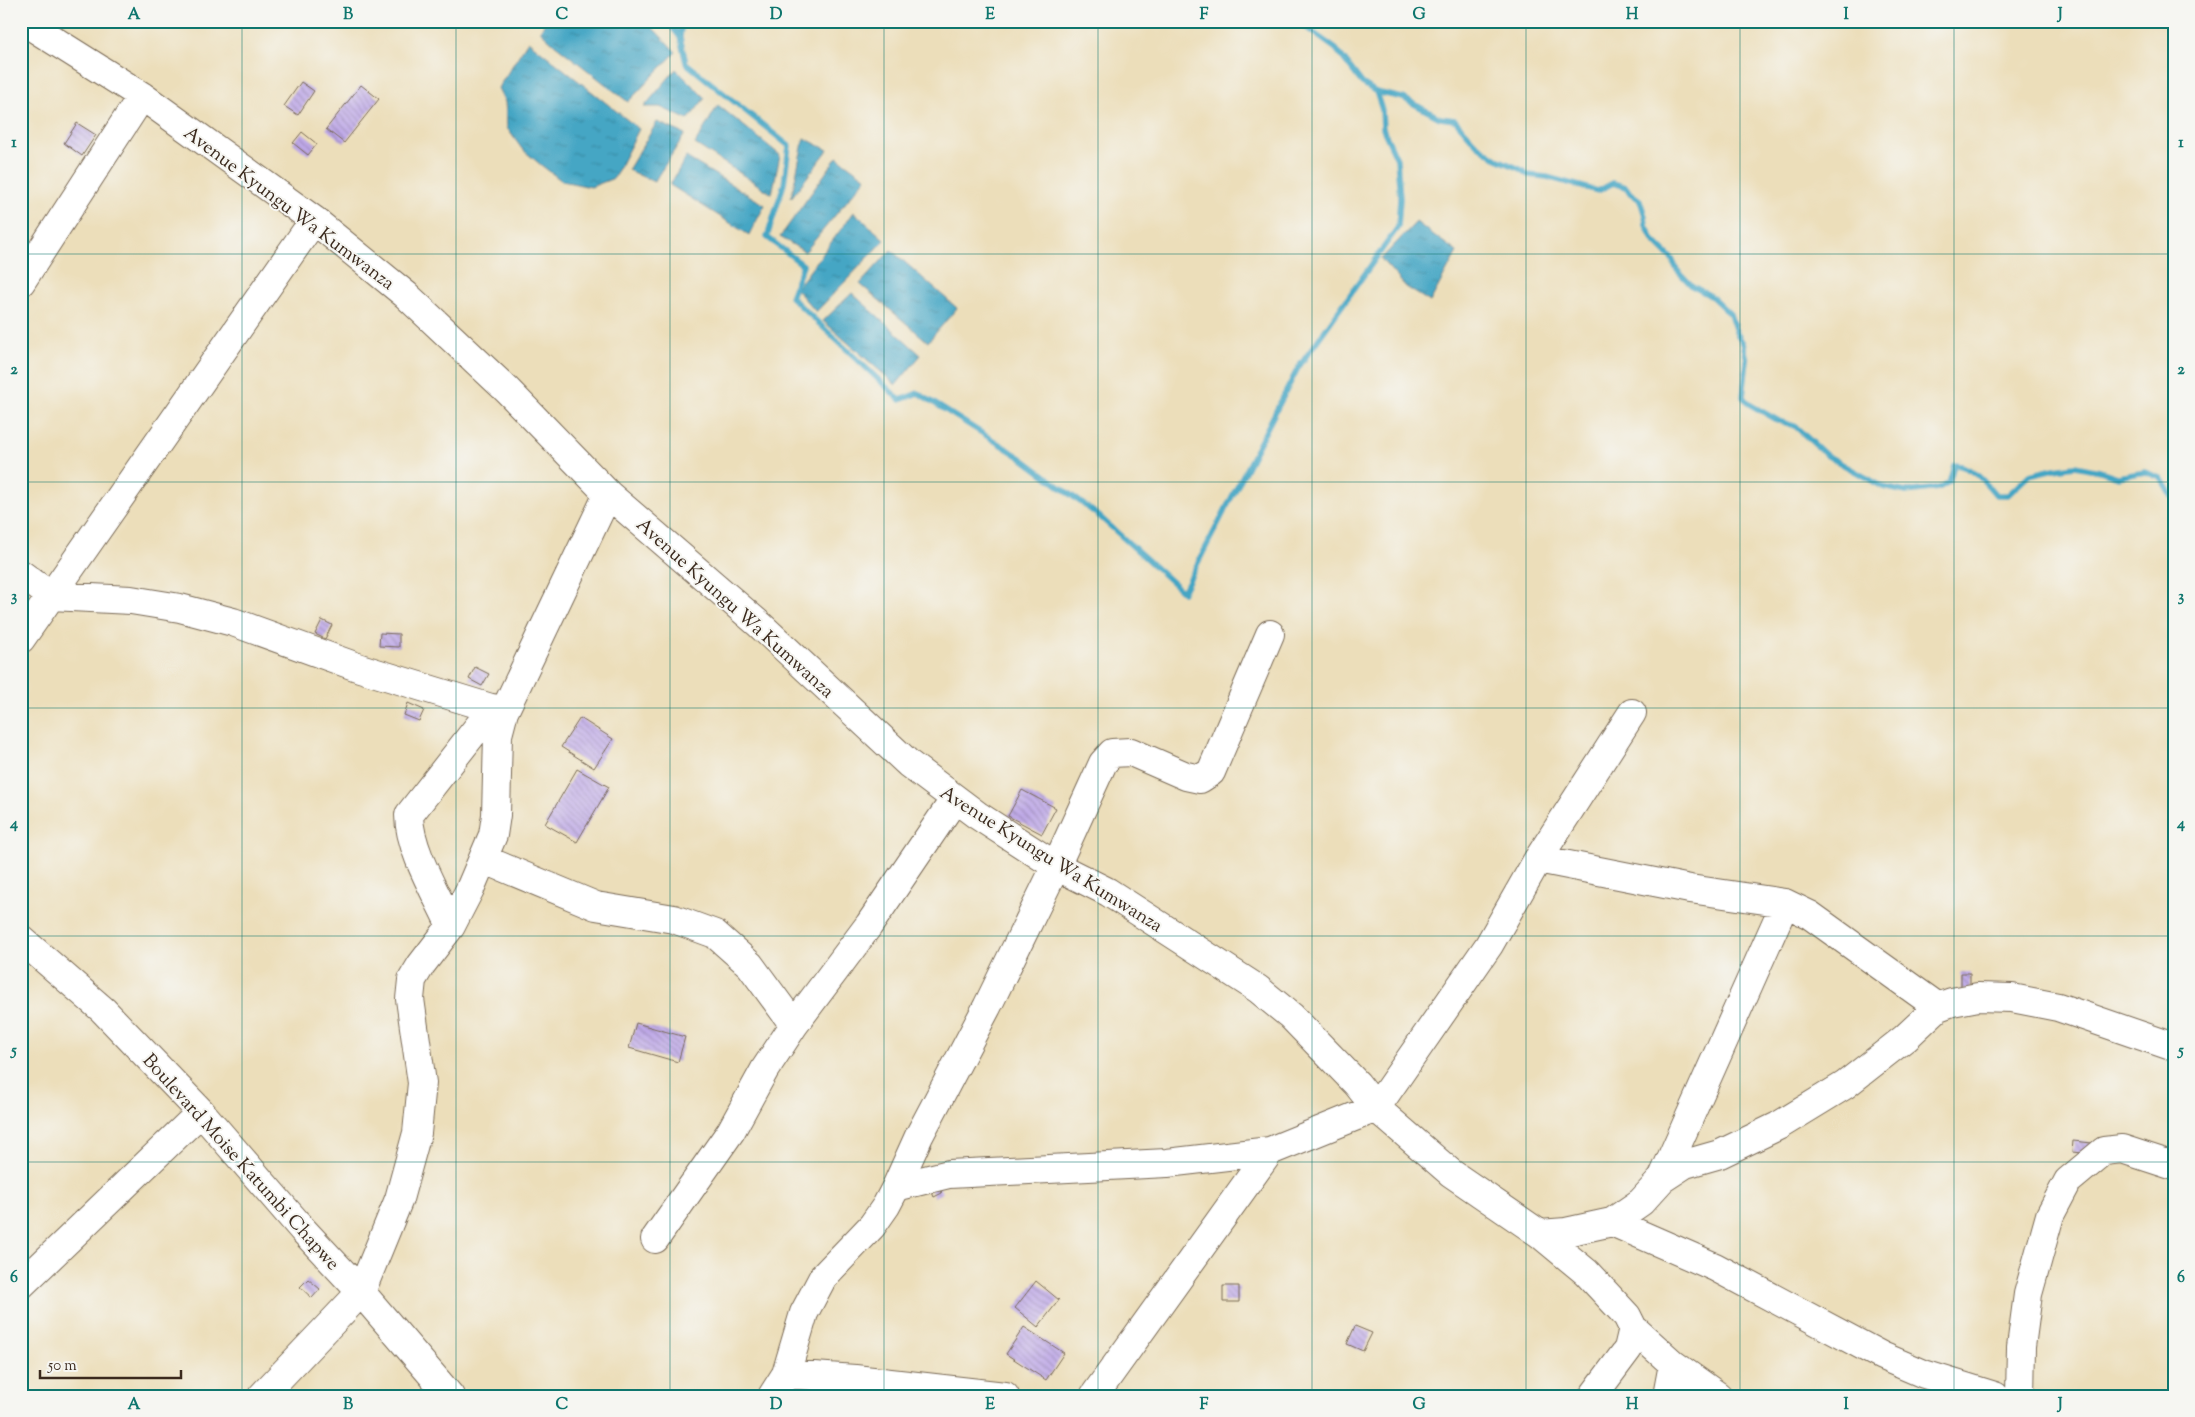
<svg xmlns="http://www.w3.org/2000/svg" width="2195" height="1417" font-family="'Sorts Mill Goudy',serif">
	<defs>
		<pattern id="water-ripples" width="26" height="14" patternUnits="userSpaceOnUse" patternTransform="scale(1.25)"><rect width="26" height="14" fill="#44a6c4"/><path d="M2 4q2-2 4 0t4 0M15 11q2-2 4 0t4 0" fill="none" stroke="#3a879f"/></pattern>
		<pattern id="building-back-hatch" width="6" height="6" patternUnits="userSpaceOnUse" patternTransform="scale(1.25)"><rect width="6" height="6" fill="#bea8e7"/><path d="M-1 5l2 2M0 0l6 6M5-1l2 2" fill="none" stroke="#9c89bb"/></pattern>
	</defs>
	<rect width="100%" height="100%" fill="#f6f6f2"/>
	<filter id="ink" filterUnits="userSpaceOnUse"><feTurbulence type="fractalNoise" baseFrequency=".02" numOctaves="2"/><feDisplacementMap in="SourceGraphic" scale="10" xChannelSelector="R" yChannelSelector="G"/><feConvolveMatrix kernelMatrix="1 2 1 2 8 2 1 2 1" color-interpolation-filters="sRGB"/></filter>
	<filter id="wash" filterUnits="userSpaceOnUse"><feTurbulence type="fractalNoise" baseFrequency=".0096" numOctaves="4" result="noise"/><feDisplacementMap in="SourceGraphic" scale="20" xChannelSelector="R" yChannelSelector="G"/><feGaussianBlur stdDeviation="1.12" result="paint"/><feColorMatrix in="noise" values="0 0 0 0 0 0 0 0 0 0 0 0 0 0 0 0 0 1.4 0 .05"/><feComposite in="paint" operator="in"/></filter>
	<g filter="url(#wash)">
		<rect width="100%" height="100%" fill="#ecdeba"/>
		<path fill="url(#water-ripples)" stroke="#406871" d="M546 21H646L676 52 628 102 554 44 540 31Z
			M528 41 639 129 614 178 591 187 562 181 541 165 522 149 507 128 505 102 498 88Z
			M676 69 705 98 688 120 660 107H644Z
			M718 105 780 155 772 194 695 144Z
			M657 122 685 134 654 182 628 170Z
			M804 138 828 150 791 198Z
			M686 157 765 205 749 235 670 185Z
			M837 157 866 178 805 252 780 237Z
			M854 212 885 240 816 312 796 289Z
			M1416 222 1457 252 1430 302 1406 287 1381 259Z
			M891 250 957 308 928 342 860 284Z
			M852 293 921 355 896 385 823 321Z"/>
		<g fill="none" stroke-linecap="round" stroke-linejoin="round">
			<path stroke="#44a6c4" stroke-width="5.5" d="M667 21 680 37 686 63 789 146 784 184 767 237 803 265 791 297 900 400 918 393 1020 457 1099 516 1183 592 1298 368 1398 227 1400 198 1397 159 1383 129 1382 110 1376 92
				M1297 21 1336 49 1362 83 1376 92 1403 98 1440 118 1455 120 1477 145 1497 159 1520 169 1528 175 1547 177 1598 191 1613 183 1626 187 1630 193 1640 200 1645 216 1646 225 1653 240 1672 259 1677 270 1692 286 1711 296 1730 314 1736 332 1743 343 1747 360 1743 397 1749 404 1779 421 1795 426 1826 455 1883 487 1906 492 1939 488 1949 482 1954 465C1973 466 1985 482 1996 495H2008L2029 475 2054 469 2075 466 2100 471 2118 477 2145 472 2161 478 2174 500
				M680 37 682 21"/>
		</g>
		<g id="blocks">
			<path fill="url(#building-back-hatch)" d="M301 82 314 91 298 115 284 106Z
				M361 85 379 99 344 143 326 129Z
				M77 123 96 135 82 156 64 143Z
				M302 132 317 144 308 155 293 143Z
				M322 620 332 625 325 639 315 634Z
				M380 633 399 634V647L379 646Z
				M475 667 489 674 482 686 469 679Z
				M408 703 424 710 419 721 404 715Z
				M580 718 613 739 594 768 561 747Z
				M577 769 609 787 577 842 545 824Z
				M1022 790 1056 808 1042 834 1008 816Z
				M1961 973H1970V990H1961Z
				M636 1023 685 1037 678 1062 629 1048Z
				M2073 1141 2092 1143 2091 1154 2072 1152Z
				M938 1184 942 1193 934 1197 930 1188Z
				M308 1279 320 1289 312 1298 300 1287Z
				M1036 1281 1059 1300 1038 1327 1015 1308Z
				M1223 1286H1239V1302H1223Z
				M1355 1326 1372 1333 1363 1351 1347 1344Z
				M1024 1327 1064 1353 1046 1380 1006 1354Z"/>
		</g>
	</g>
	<g filter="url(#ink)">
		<use href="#blocks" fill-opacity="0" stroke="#796955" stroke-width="1"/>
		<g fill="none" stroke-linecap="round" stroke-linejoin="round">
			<defs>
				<path id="minor" d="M23 21 142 96 314 220 406 295 507 390 608 494 760 625 909 764 977 815 1056 866 1108 892 1258 989 1291 1016 1357 1084 1376 1108 1451 1173 1540 1234 1586 1272 1627 1316 1633 1328 1673 1364 1718 1396
					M21 282 142 96
					M21 574 51 596 131 600 180 608 233 622 360 668 504 712
					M21 639 314 220
					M483 859 596 906 674 919 715 934 750 965 794 1025
					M1538 859 1690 889 1785 903 1810 915 1938 1007
					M451 926C437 895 409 849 409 815L493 708
					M21 939 103 1010 201 1112 303 1230 361 1292 450 1396
					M1662 1179 1785 903
					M896 1187 949 1174 1167 1163 1270 1151 1376 1108 1489 945 1538 859 1632 713
					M1612 1222 1715 1267 1882 1356 1924 1374 1995 1396
					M1540 1234 1566 1232 1612 1222 1641 1202 1662 1179 1685 1164 1720 1154 1778 1126 1845 1085 1905 1038 1938 1007 1952 1002 1978 997 2012 998 2058 1007 2174 1047
					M655 1239 731 1131 765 1069 794 1025 869 925 954 800
					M21 1285 201 1112
					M786 1374 855 1379 1005 1396
					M262 1396 361 1292 399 1199 417 1133 422 1083 410 999 412 980 421 965 451 926 470 889 493 835 496 815 498 735 504 712 608 494
					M772 1396 786 1374 804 1313 823 1277 872 1226 886 1206 896 1187 919 1136 987 1007 1056 866 1103 763 1112 753 1131 752 1186 776 1200 779 1211 772 1270 634
					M1094 1396 1270 1151
					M1593 1396 1628 1349 1633 1328
					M1667 1396 1673 1364
					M2020 1396 2021 1347 2028 1294 2050 1215 2068 1181 2104 1151 2122 1149 2174 1166"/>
			</defs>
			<use href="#minor" stroke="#796955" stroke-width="30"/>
			<use href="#minor" stroke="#fff" stroke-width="28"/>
		</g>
	</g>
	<path fill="none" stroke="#0f766e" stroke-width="1" stroke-opacity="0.55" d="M242 21V1396M456 21V1396M670 21V1396M884 21V1396M1098 21V1396M1312 21V1396M1526 21V1396M1740 21V1396M1954 21V1396M21 254H2174M21 482H2174M21 708H2174M21 936H2174M21 1162H2174"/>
	<g text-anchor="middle" stroke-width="4" stroke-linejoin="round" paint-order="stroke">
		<g font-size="19" fill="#3b2a1e" stroke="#f6f6f2">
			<text transform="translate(290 207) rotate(37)" y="7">Avenue Kyungu Wa Kumwanza</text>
			<text transform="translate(736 607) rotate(42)" y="7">Avenue Kyungu Wa Kumwanza</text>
			<text transform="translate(1052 858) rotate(32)" y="7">Avenue Kyungu Wa Kumwanza</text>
			<text transform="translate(242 1161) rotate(48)" y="7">Boulevard Moise Katumbi Chapwe</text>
		</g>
	</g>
	<rect width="2195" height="1417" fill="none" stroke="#f6f6f2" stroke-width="55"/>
	<path d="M40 1370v8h141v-8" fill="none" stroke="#3b2a1e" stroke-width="2.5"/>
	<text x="48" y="1370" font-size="15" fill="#3b2a1e" stroke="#f6f6f2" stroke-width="4" paint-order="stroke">50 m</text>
	<rect x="28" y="28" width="2140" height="1362" fill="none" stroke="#0f766e" stroke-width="2"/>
	<g font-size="16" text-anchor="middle" font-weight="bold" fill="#0f766e">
		<text x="134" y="19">A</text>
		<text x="348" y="19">B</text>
		<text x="562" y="19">C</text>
		<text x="776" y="19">D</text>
		<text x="990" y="19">E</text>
		<text x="1204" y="19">F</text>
		<text x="1419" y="19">G</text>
		<text x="1632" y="19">H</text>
		<text x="1846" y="19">I</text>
		<text x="2060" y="19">J</text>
		<text x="14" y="147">1</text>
		<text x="2181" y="147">1</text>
		<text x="14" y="374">2</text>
		<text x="2181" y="374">2</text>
		<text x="14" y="601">3</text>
		<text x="2181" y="601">3</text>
		<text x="14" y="828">4</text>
		<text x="2181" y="828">4</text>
		<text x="14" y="1055">5</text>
		<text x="2181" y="1055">5</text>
		<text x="14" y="1282">6</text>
		<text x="2181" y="1282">6</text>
		<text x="134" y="1409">A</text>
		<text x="348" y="1409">B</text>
		<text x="562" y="1409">C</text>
		<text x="776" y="1409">D</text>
		<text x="990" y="1409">E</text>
		<text x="1204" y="1409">F</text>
		<text x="1419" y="1409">G</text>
		<text x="1632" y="1409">H</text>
		<text x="1846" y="1409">I</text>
		<text x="2060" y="1409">J</text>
	</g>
</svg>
